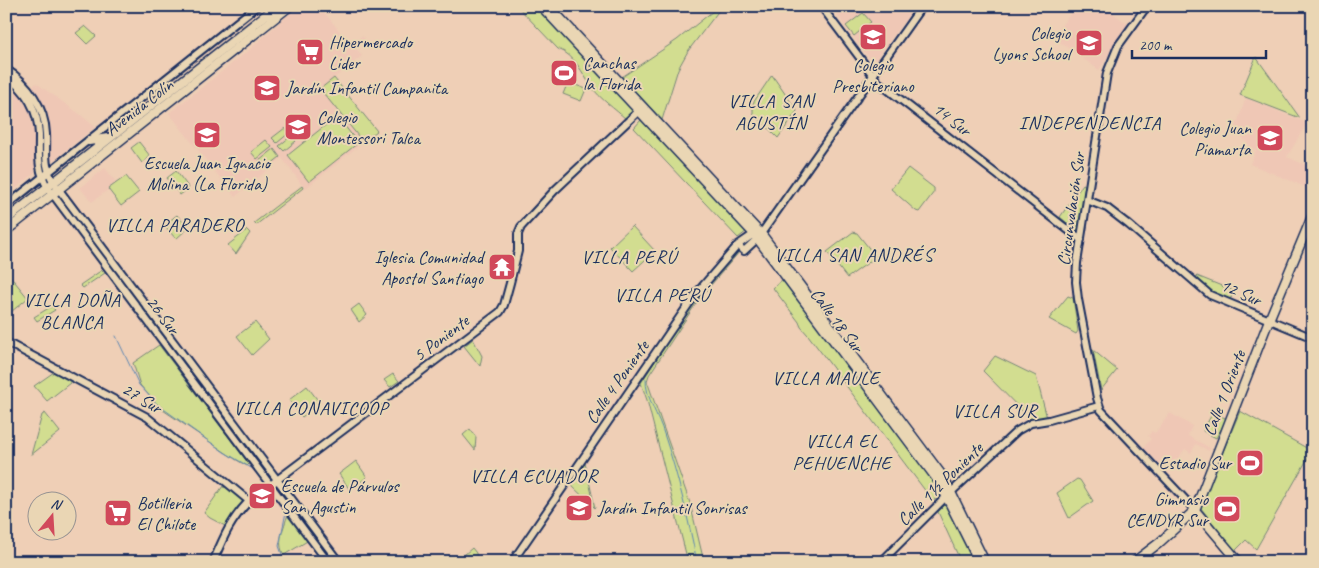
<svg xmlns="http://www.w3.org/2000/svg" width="1319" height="568" font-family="Caveat,sans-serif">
	<rect width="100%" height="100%" fill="#efcfb6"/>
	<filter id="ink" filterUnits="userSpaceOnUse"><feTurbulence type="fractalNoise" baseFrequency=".02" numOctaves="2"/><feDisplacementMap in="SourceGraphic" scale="10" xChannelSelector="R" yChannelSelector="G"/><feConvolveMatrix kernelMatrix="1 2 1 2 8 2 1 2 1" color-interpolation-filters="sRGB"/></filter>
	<g filter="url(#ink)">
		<path fill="#efc7b5" d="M298 6H319L351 45 362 36 365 39 356 48 362 56 334 78 377 131 305 189 282 158 235 197 169 113 248 51Z
			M847 6H902L909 15 875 60H870L837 15Z
			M1076 6H1103L1129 25 1099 70 1053 37Z
			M6 82 20 94 31 114 35 139V173L6 196Z
			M36 83 81 115 95 127 53 161H50L49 158 42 105 32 87Z
			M1246 98 1307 123 1287 157 1313 168V190L1250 164 1256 150 1250 147 1235 129Z
			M105 168 117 183 92 202 80 188Z
			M1170 413 1192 426 1188 436 1210 448 1209 451 1196 444 1191 453 1185 449 1179 457 1164 468 1143 448 1151 439 1148 436 1152 431 1155 433Z"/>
		<path fill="#d2dd90" stroke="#768677" d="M517 6H537L635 111 626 119C615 109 600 99 591 86 582 73 575 55 558 49Z
			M718 7 720 9 688 51 678 69 662 120 622 77 677 40Z
			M863 13 871 22 854 36 846 26Z
			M85 26 96 36 87 44 76 33Z
			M1256 57 1300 118 1240 95Z
			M557 64 576 71 571 83 552 76Z
			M772 75 797 111 778 138 753 113V103Z
			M334 78 377 131 363 142 320 89Z
			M568 82 586 89 581 101 563 94Z
			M337 116 358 143 309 182 288 155Z
			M641 120 747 231 738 238 634 128Z
			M285 128 289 133 277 143 272 138Z
			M291 136 296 141 284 151 279 146Z
			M266 140 272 147 257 159 251 152Z
			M139 142 150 156 142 163 131 148Z
			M274 149 280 157 266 168 259 161Z
			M908 168 934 188V192L919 212 916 211 891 189Z
			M176 171 189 188 180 195 167 178Z
			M126 176 139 192 121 206 108 189Z
			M1083 184 1085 185 1079 233 1060 217Z
			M302 186 303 188 256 225 254 223Z
			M59 196 107 258V260H105L58 197Z
			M177 215 188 228 176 239 164 225Z
			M632 226 655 251 633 271 610 247Z
			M247 230 250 233 236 254 228 245Z
			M853 232 857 233 876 257 847 278 827 252Z
			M738 249 740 251 699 299 649 375 647 381 690 503 704 562H688L647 400 641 383 697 296Z
			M102 270 105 273 83 288 80 285Z
			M6 271 28 298 6 316Z
			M1197 276 1234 291 1230 300 1214 293 1194 278Z
			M784 278 936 484 942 494 933 501 808 335 801 327 799 322 773 288Z
			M1068 296 1073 298 1078 331 1076 334 1049 319Z
			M359 304 367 315 359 322 351 310Z
			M52 306 55 310 37 321 34 317Z
			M255 322 269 339 252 355 237 336Z
			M473 339 482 356 480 366 464 346Z
			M159 345 249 464 247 466 235 459 160 408 140 385 133 363Z
			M1093 350 1117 370 1101 390Z
			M995 356 1036 376 1047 418 1032 421 983 371Z
			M54 372 70 380V383L47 401 34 386Z
			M393 374 399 381 390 387 384 380Z
			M307 386 320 403 302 417 289 400Z
			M1240 411 1312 451 1256 549 1246 540 1235 551 1200 507Z
			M1213 412 1227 419 1216 438 1203 431Z
			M45 413 60 432 31 455 42 415Z
			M470 429 476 437 475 450 463 435Z
			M356 461 367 477 350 490 339 474Z
			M585 463 595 508 571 485Z
			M1077 479 1080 480 1093 501 1069 518 1057 493Z
			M227 484 247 500 227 527 210 518 204 513 223 486 224 488Z
			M947 503 972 557 961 562 938 512Z
			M295 508 319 540 318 541 315 542 295 514Z
			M288 514 309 540 284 555C276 542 284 528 288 514Z
			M472 548 476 553 477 562H456Z"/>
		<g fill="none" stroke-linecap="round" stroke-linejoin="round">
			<path stroke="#5f87b2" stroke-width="1" d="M116 336 139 385 158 405 224 452 253 469 260 477
				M646 379C645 397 659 416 664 434 678 475 688 518 697 562
				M282 562 283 557 279 546 286 512 282 506"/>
			<defs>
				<path id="minor" d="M821 6 878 82 1081 240
					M1147 6 1118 46 1107 73 1077 263 1076 282 1078 299 1097 398 1101 410 1195 510
					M6 69C28 83 45 107 46 134 47 153 43 165 54 183L339 562
					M6 76C26 90 38 110 39 135 39 155 37 170 48 188L328 562
					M1087 200 1107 208 1129 225 1210 295 1313 338
					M6 206 257 6
					M738 245 744 251 758 238 922 6
					M6 342 147 417 249 501
					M213 562C224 536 230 521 249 501L500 312 504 305 510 283 518 251V234L521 227 555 190 641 109
					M512 562 695 295 738 245 754 234H757
					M881 562 947 496 1017 431 1031 423 1049 420 1099 406"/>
				<path id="major" d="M541 6 754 234 939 482 979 562
					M549 6 763 236 944 478 985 562
					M89 141 108 138
					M6 220 277 6
					M6 231 290 6
					M1195 510 1239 562
					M1134 562 1159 543 1195 510 1269 320 1313 214"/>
			</defs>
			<use href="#minor" stroke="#1b2f5e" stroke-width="10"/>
			<use href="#major" stroke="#1b2f5e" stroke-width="11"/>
			<use href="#minor" stroke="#ead6b4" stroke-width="6"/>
			<use href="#major" stroke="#ead6b4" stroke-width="8"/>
		</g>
	</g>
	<defs>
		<symbol id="school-square" viewBox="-11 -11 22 22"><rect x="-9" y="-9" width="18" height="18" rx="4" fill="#d1495b" stroke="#ead6b4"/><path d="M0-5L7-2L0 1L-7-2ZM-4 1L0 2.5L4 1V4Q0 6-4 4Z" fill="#fff"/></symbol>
		<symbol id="supermarket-square" viewBox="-11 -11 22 22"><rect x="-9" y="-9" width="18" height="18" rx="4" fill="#d1495b" stroke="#ead6b4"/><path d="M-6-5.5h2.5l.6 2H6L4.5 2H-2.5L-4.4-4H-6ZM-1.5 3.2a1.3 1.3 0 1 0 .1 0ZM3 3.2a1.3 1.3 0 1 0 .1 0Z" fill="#fff"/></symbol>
		<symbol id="stadium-square" viewBox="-11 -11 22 22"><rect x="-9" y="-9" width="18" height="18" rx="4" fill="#d1495b" stroke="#ead6b4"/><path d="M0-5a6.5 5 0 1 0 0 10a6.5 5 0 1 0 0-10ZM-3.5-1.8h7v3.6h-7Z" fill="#fff"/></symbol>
		<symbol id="temple-square" viewBox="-11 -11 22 22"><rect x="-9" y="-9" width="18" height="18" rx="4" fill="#d1495b" stroke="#ead6b4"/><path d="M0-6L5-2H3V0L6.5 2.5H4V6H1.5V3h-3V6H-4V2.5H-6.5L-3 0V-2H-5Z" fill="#fff"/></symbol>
	</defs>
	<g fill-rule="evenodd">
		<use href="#school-square" x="857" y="21" width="32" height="32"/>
		<use href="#school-square" x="1073" y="27" width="32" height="32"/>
		<use href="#supermarket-square" x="294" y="36" width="32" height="32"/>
		<use href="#stadium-square" x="548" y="57" width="32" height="32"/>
		<use href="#school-square" x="251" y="72" width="32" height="32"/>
		<use href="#school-square" x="282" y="111" width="32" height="32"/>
		<use href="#school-square" x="191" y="119" width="32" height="32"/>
		<use href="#school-square" x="1254" y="122" width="32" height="32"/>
		<use href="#temple-square" x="486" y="251" width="32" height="32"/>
		<use href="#stadium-square" x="1234" y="447" width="32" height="32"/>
		<use href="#school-square" x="246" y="480" width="32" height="32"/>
		<use href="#school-square" x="563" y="492" width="32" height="32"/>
		<use href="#stadium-square" x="1211" y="493" width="32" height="32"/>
		<use href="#supermarket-square" x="102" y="497" width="32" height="32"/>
	</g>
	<g text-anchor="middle" stroke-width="4" stroke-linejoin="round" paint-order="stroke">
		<g font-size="18" fill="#1b2f5e" stroke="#ead6b4" text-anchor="start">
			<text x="1070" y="39" text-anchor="end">Colegio<tspan x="1070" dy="21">Lyons School</tspan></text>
			<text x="329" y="48">Hipermercado<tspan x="329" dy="21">Lider</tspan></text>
			<text x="583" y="69">Canchas<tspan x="583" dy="21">la Florida</tspan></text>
			<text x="873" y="71" text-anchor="middle">Colegio<tspan x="873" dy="21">Presbiteriano</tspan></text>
			<text x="286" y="94">Jardín Infantil Campanita</text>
			<text x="317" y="123">Colegio<tspan x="317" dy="21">Montessori Talca</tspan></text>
			<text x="1251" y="134" text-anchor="end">Colegio Juan<tspan x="1251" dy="21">Piamarta</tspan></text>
			<text x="207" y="169" text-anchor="middle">Escuela Juan Ignacio<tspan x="207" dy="21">Molina (La Florida)</tspan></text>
			<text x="483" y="263" text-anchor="end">Iglesia Comunidad<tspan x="483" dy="21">Apostol Santiago</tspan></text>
			<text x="1231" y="469" text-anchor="end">Estadio Sur</text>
			<text x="281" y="492">Escuela de Párvulos<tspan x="281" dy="21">San Agustin</tspan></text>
			<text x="1208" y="505" text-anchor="end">Gimnasio<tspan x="1208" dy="21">CENDYR Sur</tspan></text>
			<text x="137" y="509">Botilleria<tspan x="137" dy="21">El Chilote</tspan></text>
			<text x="598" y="514">Jardín Infantil Sonrisas</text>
		</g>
		<g font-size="18" fill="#1b2f5e" stroke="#ead6b4">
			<text transform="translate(139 107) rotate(-38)" y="6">Avenida Colín</text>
			<text transform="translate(952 119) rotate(38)" y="6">14 Sur</text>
			<text transform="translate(1071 209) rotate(-82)" y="6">Circunvalación Sur</text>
			<text transform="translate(1241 292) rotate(24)" y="6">12 Sur</text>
			<text transform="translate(163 315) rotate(53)" y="6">26 Sur</text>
			<text transform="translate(837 320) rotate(53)" y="6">Calle 18 Sur</text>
			<text transform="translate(441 338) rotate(-37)" y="6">5 Poniente</text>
			<text transform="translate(617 382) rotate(-55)" y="6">Calle 4 Poniente</text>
			<text transform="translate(1224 393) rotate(-69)" y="6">Calle 1 Oriente</text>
			<text transform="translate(142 398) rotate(31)" y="6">27 Sur</text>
			<text transform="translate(940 484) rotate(-44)" y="6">Calle 1½ Poniente</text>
		</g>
		<g font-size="19" letter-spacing="1" fill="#1b2f5e" stroke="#ead6b4">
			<text x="771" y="107">VILLA SAN<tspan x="771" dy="22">AGUSTÍN</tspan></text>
			<text x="1090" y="129">INDEPENDENCIA</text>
			<text x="175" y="231">VILLA PARADERO</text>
			<text x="854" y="261">VILLA SAN ANDRÉS</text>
			<text x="629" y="263">VILLA PERÚ</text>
			<text x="662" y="301">VILLA PERÚ</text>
			<text x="72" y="306">VILLA DOÑA<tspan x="72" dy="22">BLANCA</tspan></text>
			<text x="826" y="384">VILLA MAULE</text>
			<text x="311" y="414">VILLA CONAVICOOP</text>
			<text x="995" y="417">VILLA SUR</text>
			<text x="842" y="447">VILLA EL<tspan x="842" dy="22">PEHUENCHE</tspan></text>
			<text x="534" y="482">VILLA ECUADOR</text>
		</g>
	</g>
	<rect width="1319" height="568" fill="none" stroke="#ead6b4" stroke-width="25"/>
	<rect x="12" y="12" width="1294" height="543" fill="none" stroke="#1b2f5e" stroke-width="2" filter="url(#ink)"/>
	<g transform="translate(52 516) rotate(18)"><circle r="24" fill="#ead6b4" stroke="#979392"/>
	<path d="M0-4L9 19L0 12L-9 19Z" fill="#d1495b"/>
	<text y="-8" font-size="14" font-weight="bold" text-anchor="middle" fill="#1b2f5e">N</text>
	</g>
	<path d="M1132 50v8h134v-8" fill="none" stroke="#1b2f5e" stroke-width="2.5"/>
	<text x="1139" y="50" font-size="15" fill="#1b2f5e" stroke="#ead6b4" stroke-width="4" paint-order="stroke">200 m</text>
</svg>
